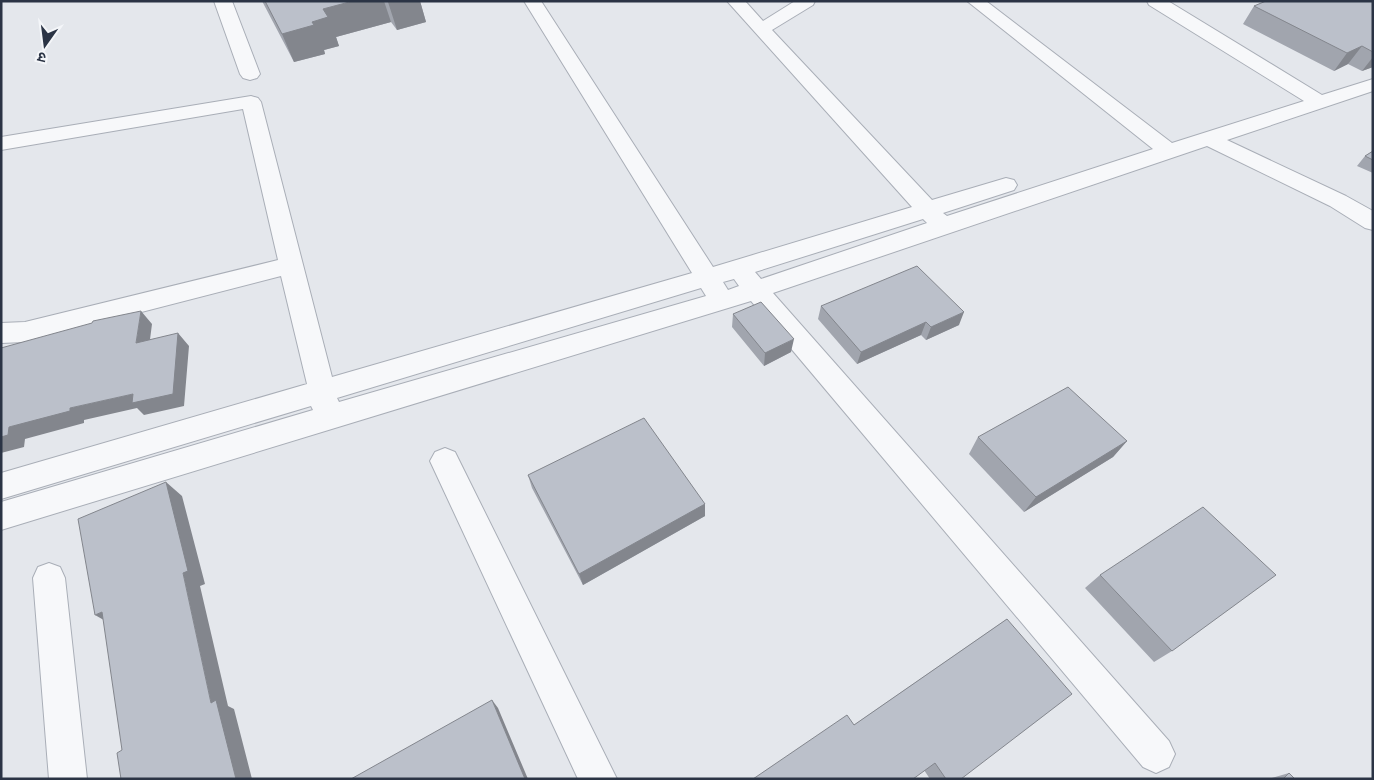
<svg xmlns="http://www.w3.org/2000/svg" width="1374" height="780" font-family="'Golos Text','Noto Sans Devanagari',sans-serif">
	<rect width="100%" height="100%" fill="#e4e7ec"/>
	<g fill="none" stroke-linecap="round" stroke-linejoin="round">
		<defs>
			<path id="street" d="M214 1H232L260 74 257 78 250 80 243 78 240 74Z
				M524 1H541L713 267 912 207 727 1H745L763 21 795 1H815L813 5 772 30 932 200 1006 178 1014 180 1017 185 1014 190 943 213 947 216 1153 149 967 1H986L1172 143 1304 101 1149 5 1147 1H1168L1322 95 1373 79V91L1227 140 1346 196 1373 211V230L1365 228 1330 206 1207 146 773 293 1169 741 1175 754 1169 767 1156 773 1143 767 751 301 1 530V502L313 410 311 406 1 499V473L307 384 281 276 25 342 1 343V323L25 322 278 260 243 109 1 150V137L251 96 258 98 261 102 332 377 692 273ZM923 219 927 223 761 279 755 272ZM734 279 739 286 728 290 723 282ZM701 288 706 296 339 402 337 398Z
				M445 448 455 452 617 779H578L430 461 435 452Z
				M49 563 60 567 65 578 87 779H49L33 578 38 567Z"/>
		</defs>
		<use href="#street" stroke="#a9aeb7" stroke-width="2"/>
		<use href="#street" fill="#f7f8fa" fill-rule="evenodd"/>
	</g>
	<path fill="#a1a5ae" d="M262 1H420L426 22 397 30 391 22 336 37 339 46 324 50 325 54 294 62Z
		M1373 1V67L1362 71 1348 64 1334 71 1243 24 1254 6Z
		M1373 151V173L1357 166 1365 156Z
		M821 306 959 325 926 340 921 335 857 364 818 319Z
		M733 314 791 352 764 366 732 327Z
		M978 437 1127 441 1113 457 1024 512 969 454Z
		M528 475 705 504V516L583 585 532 488Z
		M1100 575 1172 651 1154 662 1085 588Z
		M1007 619 961 779H930L924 770 854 725Z
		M1289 773 1295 779H1268Z"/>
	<path fill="#83868d" d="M353 1H384L391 22 336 37 339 46 324 50 325 54 294 62 282 34 312 22 323 9Z
		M420 1 426 22 397 30 388 2Z
		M1362 46 1348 64 1334 71 1347 53Z
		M1373 57V67L1362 71Z
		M141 311 152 324 148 355 136 343Z
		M964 312 959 325 926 340 931 327Z
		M926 322 921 335 857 364 861 352Z
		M178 333 189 346 184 406 144 415 137 408 84 420V423L25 439 24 447 1 453V437L9 427 70 408 133 394Z
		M794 339 791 352 764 366 765 353Z
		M1127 441 1113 457 1024 512 1036 497Z
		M166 482 182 496 205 584 200 586 228 706 234 709 252 779H236L211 703 183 573Z
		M705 504V516L583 585 579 574Z
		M102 612 116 627 95 615Z
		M492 700 498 708 528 779H525L520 768Z"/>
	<path fill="#bbc0ca" stroke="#83868d" d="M265 1H353L323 9 328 17 312 22 314 25 282 34Z
		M1266 1H1373V52L1362 46 1347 53 1254 6Z
		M1373 151V160L1365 156Z
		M917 266 964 312 931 327 926 322 861 352 821 306Z
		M761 302 794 339 765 353 733 314Z
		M141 311 136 343 178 333 173 394 132 403 133 394 70 408V411L9 427 8 435 1 437V348L92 323 93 321Z
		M1068 387 1127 441 1036 497 978 437Z
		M644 418 705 504 579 574 528 475Z
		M166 482 188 571 183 573 211 703 216 700 236 779H121L117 753 122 750 102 612 95 615 78 519Z
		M1203 507 1276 575 1172 651 1100 575Z
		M1007 619 1072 694 961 779H946L935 763 913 779H753L847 715 854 725Z
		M492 700 525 779H351Z
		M1289 773 1295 779H1283Z"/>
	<rect width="1374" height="780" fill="none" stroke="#2b3445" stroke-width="5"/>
	<g transform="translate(45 45) rotate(194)" stroke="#f4f6f9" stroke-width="4" paint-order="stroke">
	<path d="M0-4L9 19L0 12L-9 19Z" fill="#2b3445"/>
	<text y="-8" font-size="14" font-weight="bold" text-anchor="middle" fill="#2b3445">उ</text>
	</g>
</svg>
